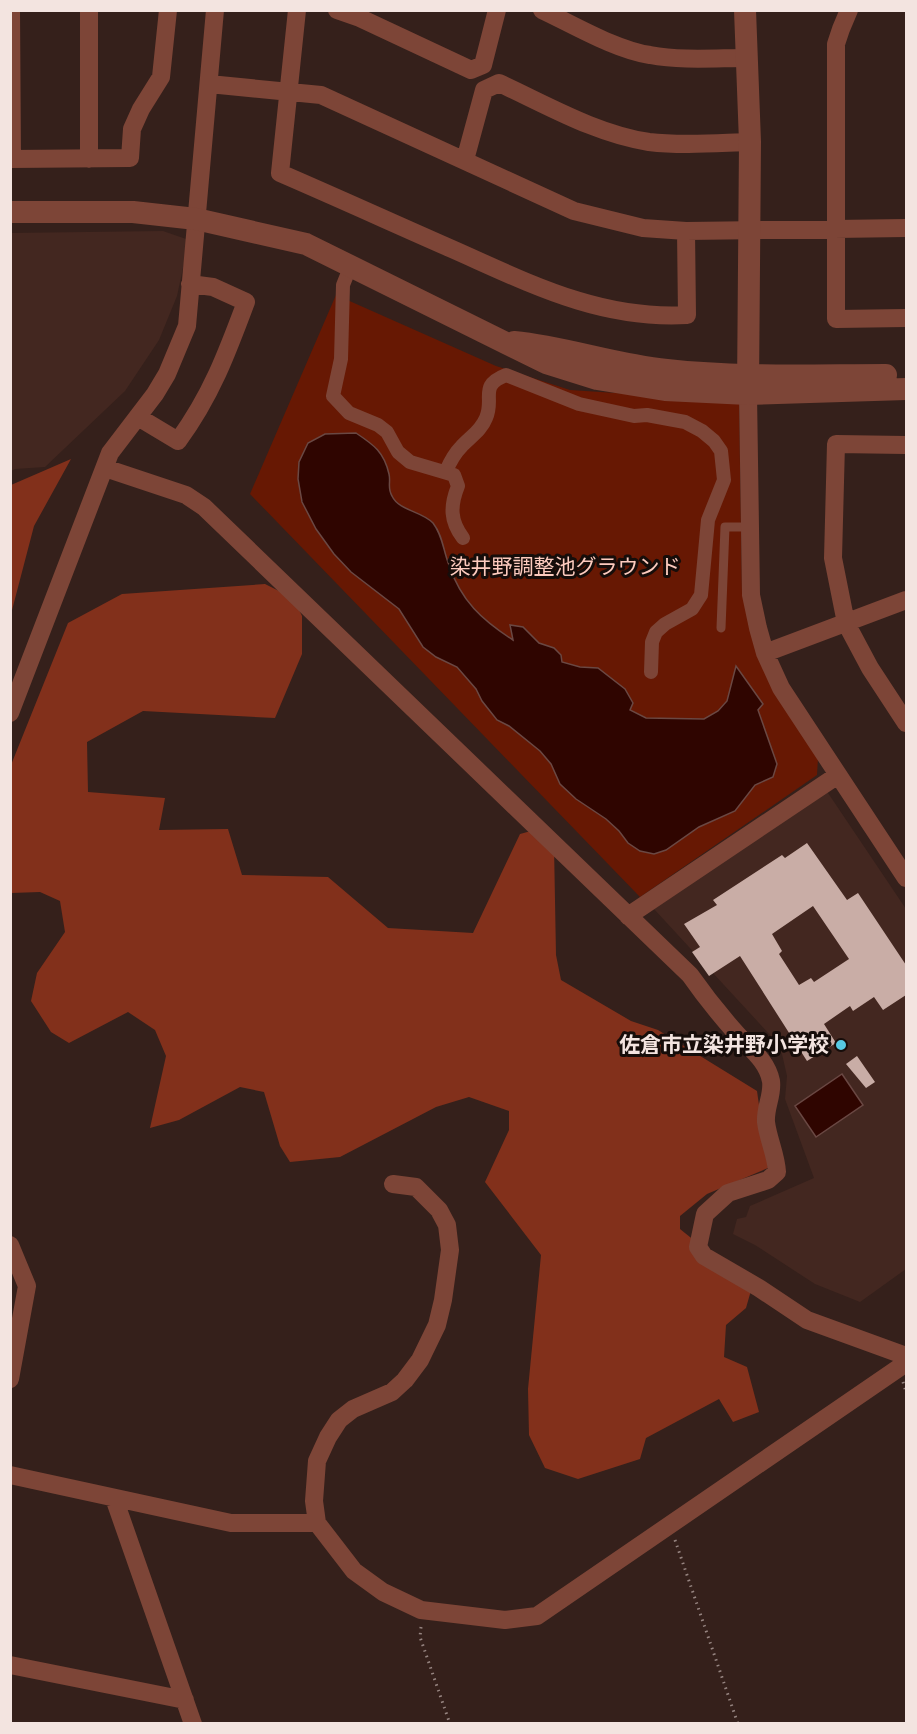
<svg xmlns="http://www.w3.org/2000/svg" width="917" height="1734" font-family="'Asap Condensed','Noto Sans JP',sans-serif">
	<rect width="100%" height="100%" fill="#35201b"/>
	<path fill="#432720" d="M163 231 189 240 177 296 159 340 125 391 45 467 15 469 11 471 10 233Z
		M826 790 906 909V1269L860 1302 815 1284 755 1245 733 1234 737 1219 746 1217 750 1206 814 1178 785 1099 787 1076 782 1054 771 1036 654 909Z"/>
	<path fill="#671803" d="M336 295 496 366 570 390 739 401 742 594 818 758 817 775 640 897 250 494Z"/>
	<path fill="#82301b" d="M71 459 34 526 11 614V485Z
		M265 584 293 598 302 616V654L275 718 143 711 87 742 88 792 165 798 159 830 228 829 242 875 328 877 388 928 473 933 520 834 531 831 554 846 556 955 561 980 631 1021 658 1030 757 1091 768 1168 707 1194 680 1216V1229L752 1287 746 1308 726 1325 724 1357 747 1367 759 1412 733 1422 719 1399 646 1438 640 1459 578 1479 545 1468 529 1435 528 1389 541 1255 485 1182 509 1130V1111L469 1097 436 1107 340 1157 290 1162 280 1146 264 1092 240 1087 179 1120 150 1128 166 1056 155 1030 128 1012 69 1043 51 1032 31 1001 37 973 65 932 60 901 40 892 11 893V765L68 623 122 594Z"/>
	<path fill="#2f0500" stroke="#6a4843" stroke-width="1.5" d="M356 433C374 445 384 452 389 474 391 482 387 488 392 496 399 511 422 511 433 523 443 536 443 550 449 565 461 601 482 620 513 640L510 625 523 627 539 643 554 648 561 655 562 662 580 667 598 668 625 689 633 703 630 710 646 718 704 719 718 711 727 701 736 666 763 704 758 710 777 764 773 777 755 785 735 811 699 827 666 850 654 854 640 851 628 843 619 831 606 819 576 799 560 784 551 764 540 751 509 726 497 720 482 701 476 689 457 667 436 657 423 647 399 609 351 572 334 554 316 529 302 502 298 479 299 462 308 443 325 434Z
		M842 1074 863 1105 816 1137 795 1106Z"/>
	<path fill="#c9ada6" fill-rule="evenodd" d="M807 843 847 900 858 893 906 965V995L883 1010 874 997 853 1011 850 1006 824 1024 836 1043 807 1061 740 956 709 976 692 952 700 947 684 924 717 905 713 900 782 855 785 858ZM813 906 849 959 814 982 811 978 799 985 779 954 782 951 772 934Z
		M857 1056 875 1082 866 1088 846 1064Z"/>
	<g fill="none" stroke-linecap="round" stroke-linejoin="round">
		<path stroke="#968480" stroke-width="3" stroke-dasharray="1.5 4.5" stroke-linecap="butt" d="M903 1382 906 1392
			M675 1540 738 1724
			M421 1627 420 1637 450 1724"/>
		<path stroke="#7d4537" stroke-width="9" d="M721 628 725 527H751"/>
		<path stroke="#7d4537" stroke-width="14" d="M351 265 343 285 341 359 333 396 349 413 378 425 387 432 398 452 410 462 454 475 458 486C450 506 450 521 463 538
			M446 471C450 462 454 454 461 447 470 437 481 431 486 418 495 398 478 386 506 375L579 404 634 416 647 415 685 422 702 431 714 441 721 451 724 480 708 520 701 595 692 609 665 624 656 632 652 642 651 672"/>
		<path stroke="#7d4537" stroke-width="18" d="M11 10 12 159
			M89 10V159
			M297 10 280 173C338 198 395 224 452 249 529 283 599 320 687 315L686 231
			M337 10 360 18 471 70 483 65 497 10
			M542 10C574 25 616 50 650 55 682 61 716 58 748 58
			M849 10 841 29 836 44V319L906 318
			M209 84 321 95 574 211 643 228 686 231 906 228
			M10 159 130 158 132 129 141 109 161 77 168 10
			M465 160 484 90 499 83C547 105 596 134 649 142 682 146 717 143 750 142
			M748 394 751 595 758 628 765 653 781 688 906 878
			M138 417 178 441C211 396 227 353 246 302L213 287 190 284
			M906 445 836 444 833 558 846 623 870 668 906 723
			M105 468 186 495 204 507 690 975C704 995 719 1014 736 1033 749 1048 767 1060 771 1081 773 1095 765 1107 766 1122 768 1139 776 1154 777 1172L768 1180 728 1193 705 1214 698 1247 704 1256 759 1288 807 1320 906 1356
			M765 653 906 600
			M10 713 110 453 155 394 167 374 187 326 215 10
			M628 916 838 775
			M10 1245 27 1286 10 1379
			M10 1475 231 1523H317L354 1571 383 1592 421 1610 505 1620 537 1616 906 1363
			M114 1498 193 1724
			M317 1523 314 1501 317 1461 328 1437 339 1420 353 1409 392 1392 405 1380 420 1360 437 1325 443 1300 450 1250 447 1225 439 1210 416 1187 393 1184
			M10 1665 185 1700"/>
		<path stroke="#7d4537" stroke-width="22" d="M745 10 750 142 748 390
			M10 212H133L196 219 306 244 546 363 597 379 665 390 748 394 906 389
			M514 342C566 347 615 365 667 370 739 378 813 375 886 375"/>
	</g>
	<circle fill="#57c9e3" stroke="#160d0a" stroke-width="2" cx="841" cy="1045" r="6"/>
	<g text-anchor="middle" stroke-width="6" stroke-linejoin="round" paint-order="stroke">
		<g font-size="21" fill="#fdcbbe" stroke="#160d0a">
			<text x="565" y="574">染井野調整池グラウンド</text>
		</g>
		<g font-size="21" font-weight="bold" fill="#f3e4e0" stroke="#160d0a" text-anchor="end">
			<text x="829" y="1052">佐倉市立染井野小学校</text>
		</g>
	</g>
	<rect width="917" height="1734" fill="none" stroke="#f3e4e0" stroke-width="24"/>
</svg>
